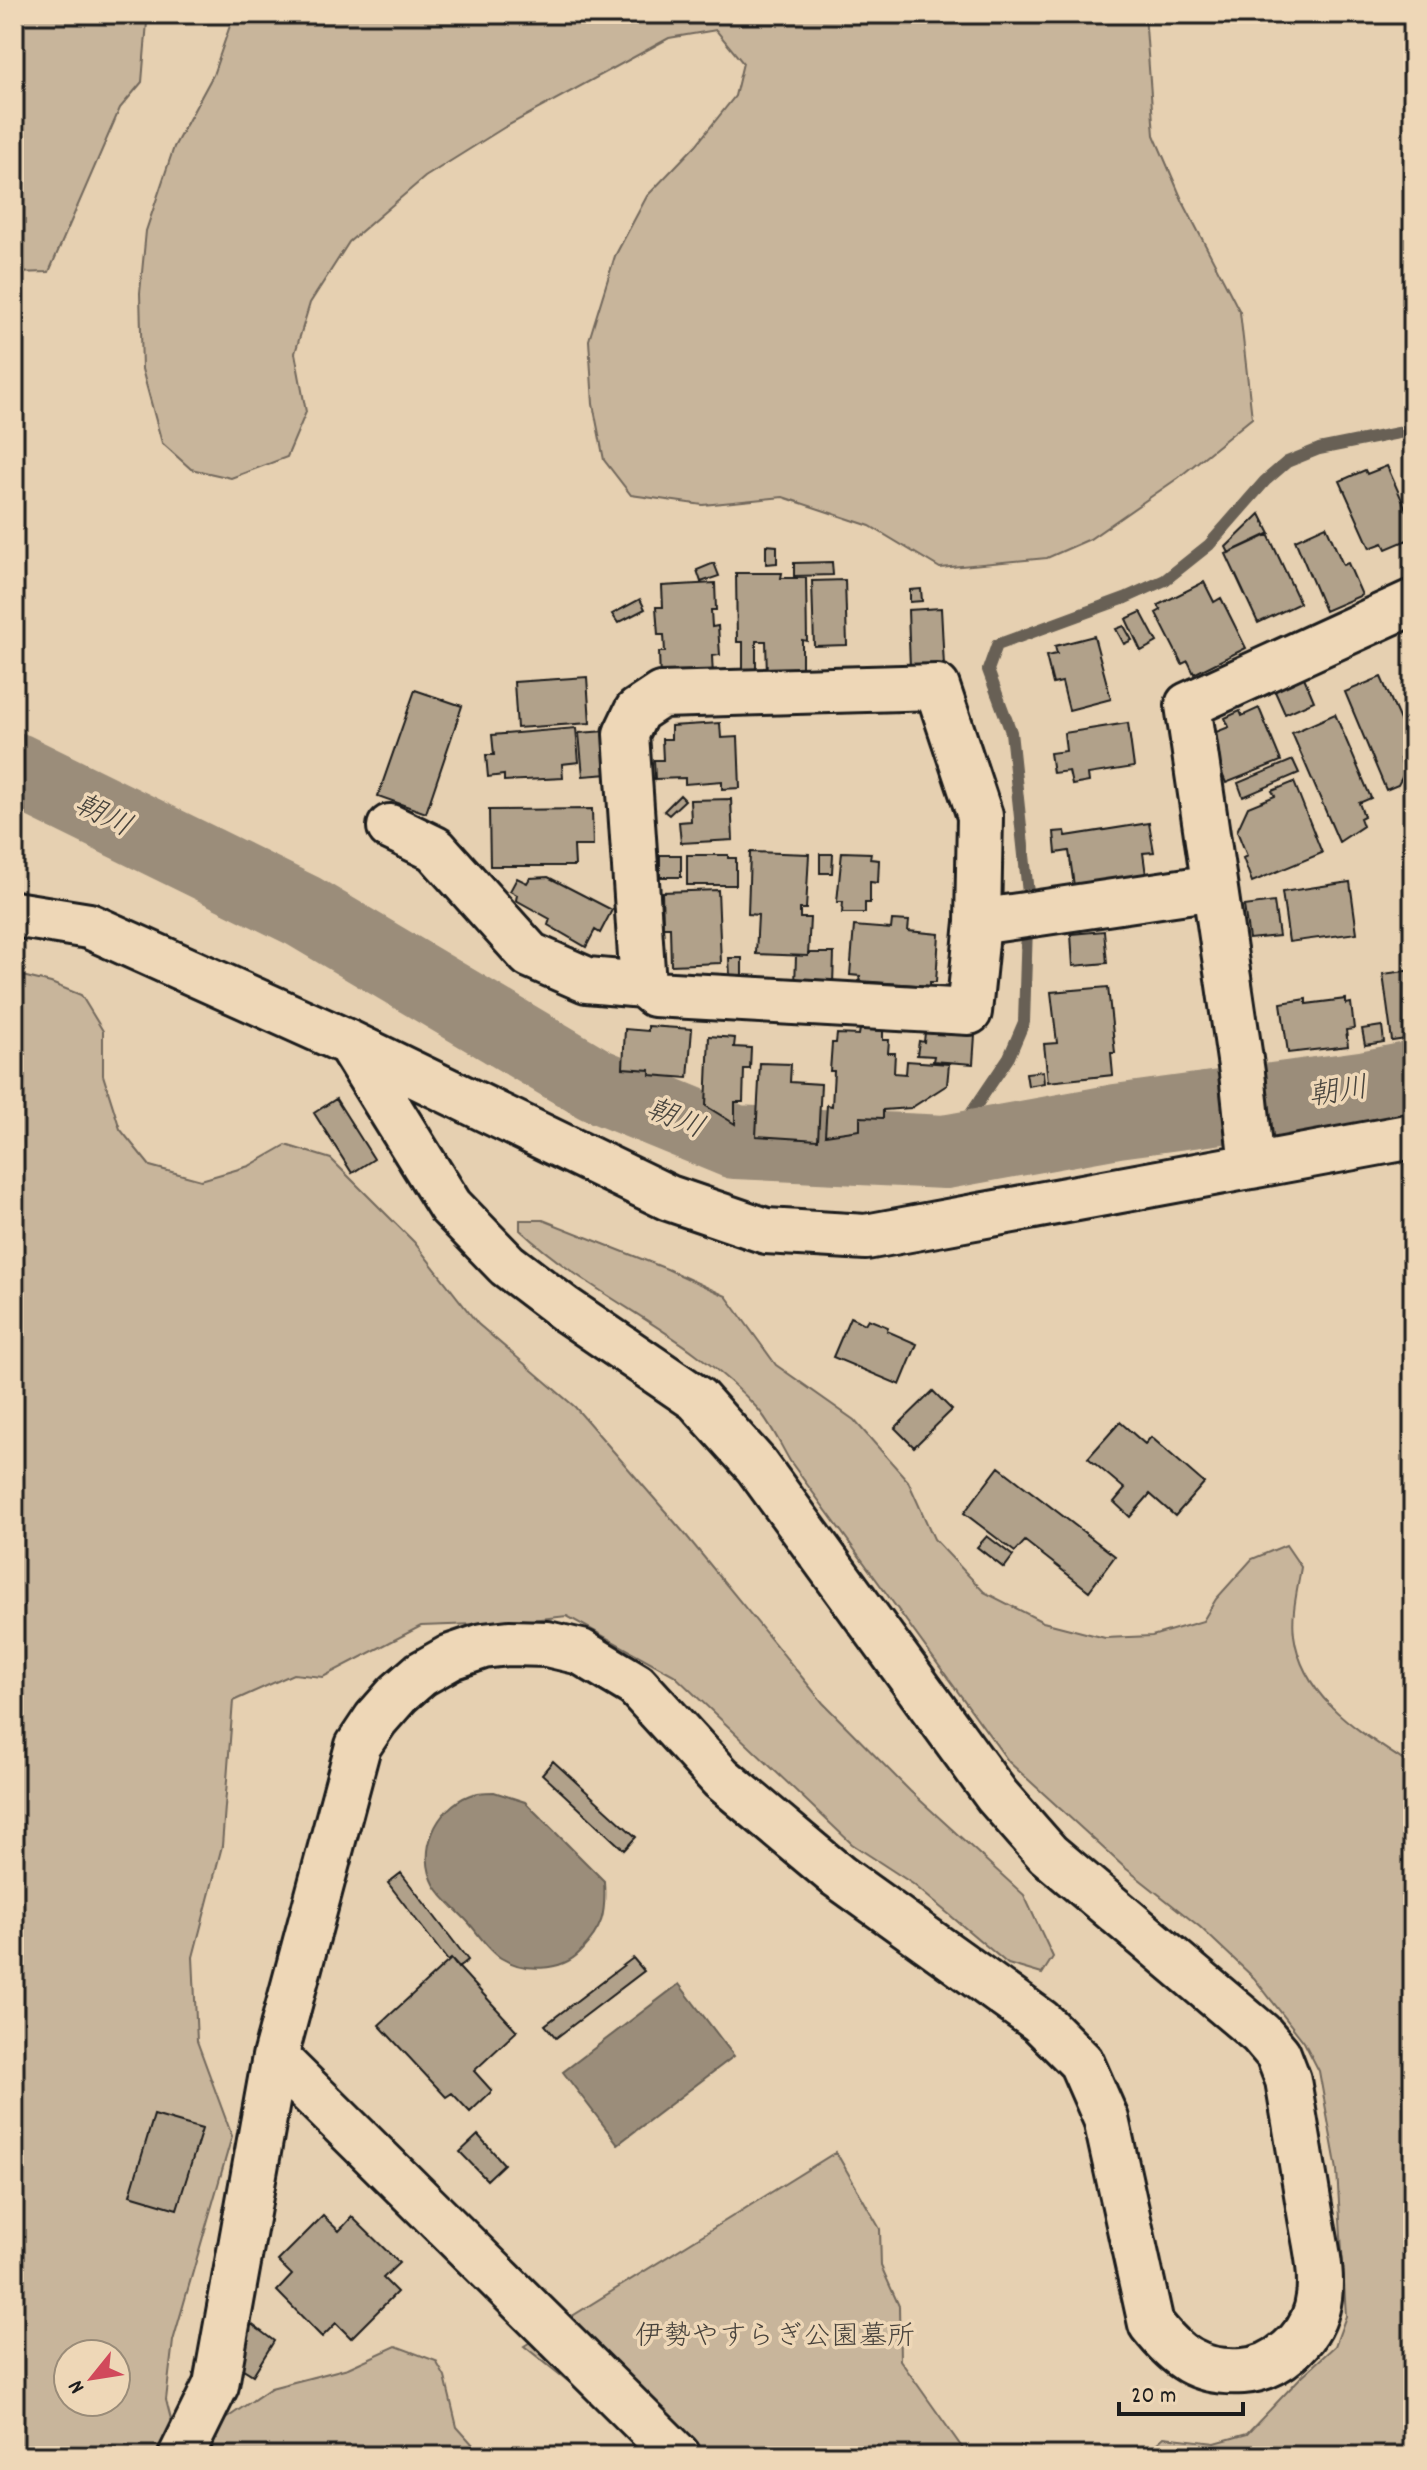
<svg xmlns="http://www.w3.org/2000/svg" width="1427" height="2470" font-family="Dekko,'Klee One',sans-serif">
	<rect width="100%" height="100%" fill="#e6d0b1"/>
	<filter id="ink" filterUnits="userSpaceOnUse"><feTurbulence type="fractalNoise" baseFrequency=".0125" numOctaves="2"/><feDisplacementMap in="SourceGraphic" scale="16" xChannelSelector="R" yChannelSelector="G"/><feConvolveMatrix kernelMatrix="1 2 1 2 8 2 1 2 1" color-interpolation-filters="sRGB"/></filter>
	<g filter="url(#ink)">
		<path fill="#c8b59b" stroke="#72685c" stroke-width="2" fill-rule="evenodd" d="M14 14H142L147 22 142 82 120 108 49 272 14 273Z
			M234 14H1145L1154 135 1183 202 1240 312 1252 418 1178 478 1090 539 1047 558 940 568 870 526 783 497 703 505 631 495 604 460 593 404 589 340 615 256 647 196 696 145 735 96 743 63 716 30 669 38 505 127 425 177 349 242 310 303 295 353 306 412 287 457 231 478 191 469 162 443 142 369 140 293 146 231 174 147 213 75Z
			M14 974 51 983 81 995 103 1031V1075L120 1129 150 1166 201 1180 249 1166 286 1145 331 1159 414 1242 478 1324 575 1407 685 1534 823 1703 910 1791 1024 1895 1053 1957 1042 1974 1008 1964 913 1884 852 1844 674 1675 567 1616 504 1623 421 1626 323 1677 293 1674 233 1701 222 1846 193 1957 197 2041 232 2136 173 2341 166 2400 176 2439 205 2438 224 2420 271 2388 348 2368 396 2346 436 2361 445 2377 457 2427 483 2456H14ZM68 2354H116V2402H68Z
			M520 1220H543L667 1269 726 1296 776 1365 854 1420 908 1481 934 1539 984 1592 1043 1622 1105 1638 1152 1636 1203 1621 1216 1599 1252 1559 1286 1545 1301 1567C1298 1588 1291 1613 1294 1635 1302 1698 1359 1731 1407 1763L1413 1773V2456H1147V2452L1164 2437 1215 2443 1247 2434 1301 2377 1335 2346 1346 2316 1337 2170 1319 2071 1304 2042 1254 1978 1200 1927 1124 1867 1009 1762 790 1461C780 1444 771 1424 758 1409 691 1334 593 1298 520 1230Z
			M836 2152 880 2229 881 2266 899 2306 900 2360 968 2456H643L618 2421 524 2346Z"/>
		<path fill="#9b8d7a" stroke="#686054" stroke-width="2" d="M494 1792 525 1802 604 1881C606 1914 603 1928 580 1952 561 1972 523 1972 501 1958 488 1950 478 1933 468 1922 458 1911 443 1899 435 1886 416 1852 436 1808 470 1795 477 1792 486 1792 494 1792Z
			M679 1984 734 2056 618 2144 563 2072Z"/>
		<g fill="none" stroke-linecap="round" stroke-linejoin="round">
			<path stroke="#686054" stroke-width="12" d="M945 1152 1009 1057 1024 1022 1028 893 1011 732 988 670 997 645 1125 598 1165 580 1209 545 1265 481 1287 462 1319 449 1413 430"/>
			<path stroke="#9b8d7a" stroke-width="74" d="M14 769 303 911 596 1085 735 1142 945 1152 1117 1121 1362 1088 1413 1078"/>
		</g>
		<path fill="#b1a18a" stroke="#1c1c1c" stroke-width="2" d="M1387 466 1413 525V555L1407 540 1386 549 1383 543 1370 548 1340 481 1365 470 1367 474Z
			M1260 514 1270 534 1229 553 1226 547Z
			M1326 526 1343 565 1348 563 1362 595 1325 611 1295 540Z
			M1268 534 1300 603 1258 623 1226 554Z
			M766 545 777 546V563L766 564Z
			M832 562 833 575 794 576V563Z
			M714 563 719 576 701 582 697 570Z
			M736 573H782L781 578H806L807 641 802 640V675H767L766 641H756V671H743V642H737Z
			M845 580 847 645 814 646 812 581Z
			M1204 582 1214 602 1221 598 1246 648 1194 674 1188 661 1182 664 1156 613 1161 610 1158 605Z
			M715 583 716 610H711L712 627 718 626 720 655 712 656 713 677 660 680 659 652H665L664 635H658L656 607H663L662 586Z
			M921 589 922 601 910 602V590Z
			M640 599 645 609 618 623 612 614Z
			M941 608 944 666 910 668 908 610Z
			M1141 612 1157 642 1141 651 1126 619Z
			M1124 626 1132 640 1124 644 1116 629Z
			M1094 636 1111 699 1069 710 1062 682 1053 684 1046 656 1057 654 1055 646Z
			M1303 675 1314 701 1285 714 1273 687Z
			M587 677 590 723 517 728 514 682Z
			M1381 677 1413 750V753L1400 759 1405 772 1398 785 1386 790 1345 692Z
			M415 690 462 706 426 813 378 796Z
			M1259 708 1281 761 1226 783 1213 752 1218 750 1211 734 1229 727 1225 718 1240 711 1242 716Z
			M1335 714 1371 798 1359 803 1364 816 1360 818 1363 826 1339 842 1292 733Z
			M720 723 721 738 738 737 740 788 722 789V781L685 784V778L655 779 654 760H663L662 739H671V726Z
			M1128 723 1134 767 1088 774 1089 782 1072 785 1069 771 1053 773 1050 753 1066 751 1064 733Z
			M576 728 579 762 562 764 563 778 504 781V775L488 777 486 755H494L492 735Z
			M606 731 609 774 583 776 579 733Z
			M1293 760 1299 773 1243 797 1238 783Z
			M1294 782 1322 853 1252 882 1243 858 1247 856 1237 831 1248 807 1275 796 1272 791Z
			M680 795 685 800 669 815 664 811Z
			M731 799 733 840 681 843 679 822 691 821 690 800Z
			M592 809 593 846H574L575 866H490L489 810Z
			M1149 823 1154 852 1143 853 1146 875 1074 886 1069 851 1056 853 1054 832 1065 831 1066 836Z
			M750 852 809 854 806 909H800V918H810L808 956 756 954 758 915 748 914Z
			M842 852 871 853 870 859 879 860 878 883 870 882V903H865V913H842L843 902H837Z
			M820 854H833L832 873H820Z
			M660 855H681V877H660Z
			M687 855H728V858H736V885H687Z
			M548 877 612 910 600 933 595 930 586 947 548 925 550 919 516 900 517 895 510 891 517 878 527 883 530 878Z
			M1350 882 1357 933 1289 942 1282 892Z
			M718 890 721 963 671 965 670 927H663L662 892Z
			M1274 902 1279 936 1249 939 1244 906Z
			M892 920 909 921 908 931 939 934 936 982H930V986L859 981 860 976 850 975 854 926 891 929Z
			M1104 931 1107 963 1073 966 1071 934Z
			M808 953H834L833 985H795L796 956H808Z
			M729 958H742V976H730Z
			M1413 970V1038L1392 1041 1383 974Z
			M1108 987 1115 1053H1111L1113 1075 1048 1082 1044 1044 1057 1043 1051 992Z
			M1306 999V1004L1346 999V1004L1351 1003 1354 1029 1346 1030 1348 1046 1288 1053 1281 1003Z
			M648 1026 692 1029 688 1078 650 1075V1070L623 1068 625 1029 648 1031Z
			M1382 1026 1384 1042 1365 1045 1362 1029Z
			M860 1029 883 1031V1040H889L888 1053H895L894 1073 906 1074 907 1061 949 1064 947 1085 911 1108 883 1110V1118L860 1117V1130L825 1135 827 1105 832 1106 834 1071H830L832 1043H836L837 1034 859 1035Z
			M925 1032 975 1035 973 1064 933 1061 934 1056 917 1055 919 1041 924 1042Z
			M709 1036 735 1038 734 1047 751 1048 750 1069H744L743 1102H735V1124L706 1106Z
			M760 1063 791 1064 790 1082 821 1084 818 1140 756 1136Z
			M1043 1071 1044 1083 1028 1086 1026 1073Z
			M336 1099 374 1159 352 1173 314 1113Z
			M850 1317 865 1324 868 1319 888 1327 887 1331 917 1344 900 1385 833 1357Z
			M933 1391 952 1410 914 1447 895 1428Z
			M1120 1422 1145 1444 1151 1437 1204 1483 1175 1516 1150 1494 1130 1517 1114 1502 1125 1489 1088 1458Z
			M999 1467 1115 1556 1089 1591 1025 1541 1015 1552 964 1513Z
			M987 1536 1013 1556 1004 1568 977 1547Z
			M553 1761 636 1837 624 1850 542 1774Z
			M401 1873 468 1960 458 1968 451 1959 448 1961 388 1883Z
			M633 1958 644 1971 556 2038 545 2025Z
			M451 1959 517 2031 474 2071 492 2091 470 2112 452 2093 446 2097 379 2025Z
			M154 2115 202 2129 177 2209 130 2195Z
			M478 2135 504 2164 487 2180 460 2152Z
			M323 2216 339 2231 352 2217 399 2263 383 2278 397 2292 351 2338 336 2323 322 2337 277 2291 292 2275 278 2261Z
			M250 2323 274 2341 253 2375 240 2367Z"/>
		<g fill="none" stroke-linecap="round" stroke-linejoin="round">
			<defs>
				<path id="minor" d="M390 827 435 849 530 955 587 980 643 985 626 734 637 711 661 695 937 687 980 816 978 922 1214 887
					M14 914 89 926 349 1043 669 1198 766 1231 866 1237 1413 1136
					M643 985 654 994 969 1012 978 922
					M1252 1166 1242 1073 1188 705 1413 602
					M275 2057 678 2456
					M181 2456 216 2385 275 2057 358 1746 376 1719 398 1694 421 1674 451 1657 483 1646 509 1643 547 1644 581 1652 636 1685 721 1778 838 1876 1040 2021 1081 2062 1106 2119 1151 2324C1177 2357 1198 2374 1243 2371 1276 2369 1309 2340 1317 2308 1325 2277 1315 2243 1310 2212 1303 2168 1295 2124 1288 2080L1278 2054 1261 2034 1048 1854 997 1796 757 1466 697 1399 565 1309 507 1265 450 1206 349 1043"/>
			</defs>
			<use href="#minor" stroke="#1c1c1c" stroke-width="50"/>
			<use href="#minor" stroke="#eed7b7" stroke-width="44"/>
		</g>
	</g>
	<g text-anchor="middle" stroke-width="7" stroke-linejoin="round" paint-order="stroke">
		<g font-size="28" fill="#47423c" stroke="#eed7b7">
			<text x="775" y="2344">伊勢やすらぎ公園墓所</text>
		</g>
		<g font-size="30" font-style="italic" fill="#48443d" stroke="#eed7b7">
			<text transform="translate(104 814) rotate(26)" y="10">朝川</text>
			<text transform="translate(1338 1090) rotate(-9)" y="10">朝川</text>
			<text transform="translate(676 1117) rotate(22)" y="10">朝川</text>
		</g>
	</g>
	<rect width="1427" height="2470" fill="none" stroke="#eed7b7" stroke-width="48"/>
	<rect x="24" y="24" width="1379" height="2422" fill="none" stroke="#1c1c1c" stroke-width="3" filter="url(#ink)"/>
	<g transform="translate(92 2378) rotate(240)"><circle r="38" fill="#eed7b7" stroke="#9a8c79" stroke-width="2"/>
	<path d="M0-6L14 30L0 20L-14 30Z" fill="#d1495b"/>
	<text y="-12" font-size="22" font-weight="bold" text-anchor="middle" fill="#1c1c1c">N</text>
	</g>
	<path d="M1119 2402v12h124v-12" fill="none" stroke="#1c1c1c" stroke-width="4"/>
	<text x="1131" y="2402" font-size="24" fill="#1c1c1c" stroke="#eed7b7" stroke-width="6" paint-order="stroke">20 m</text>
</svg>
